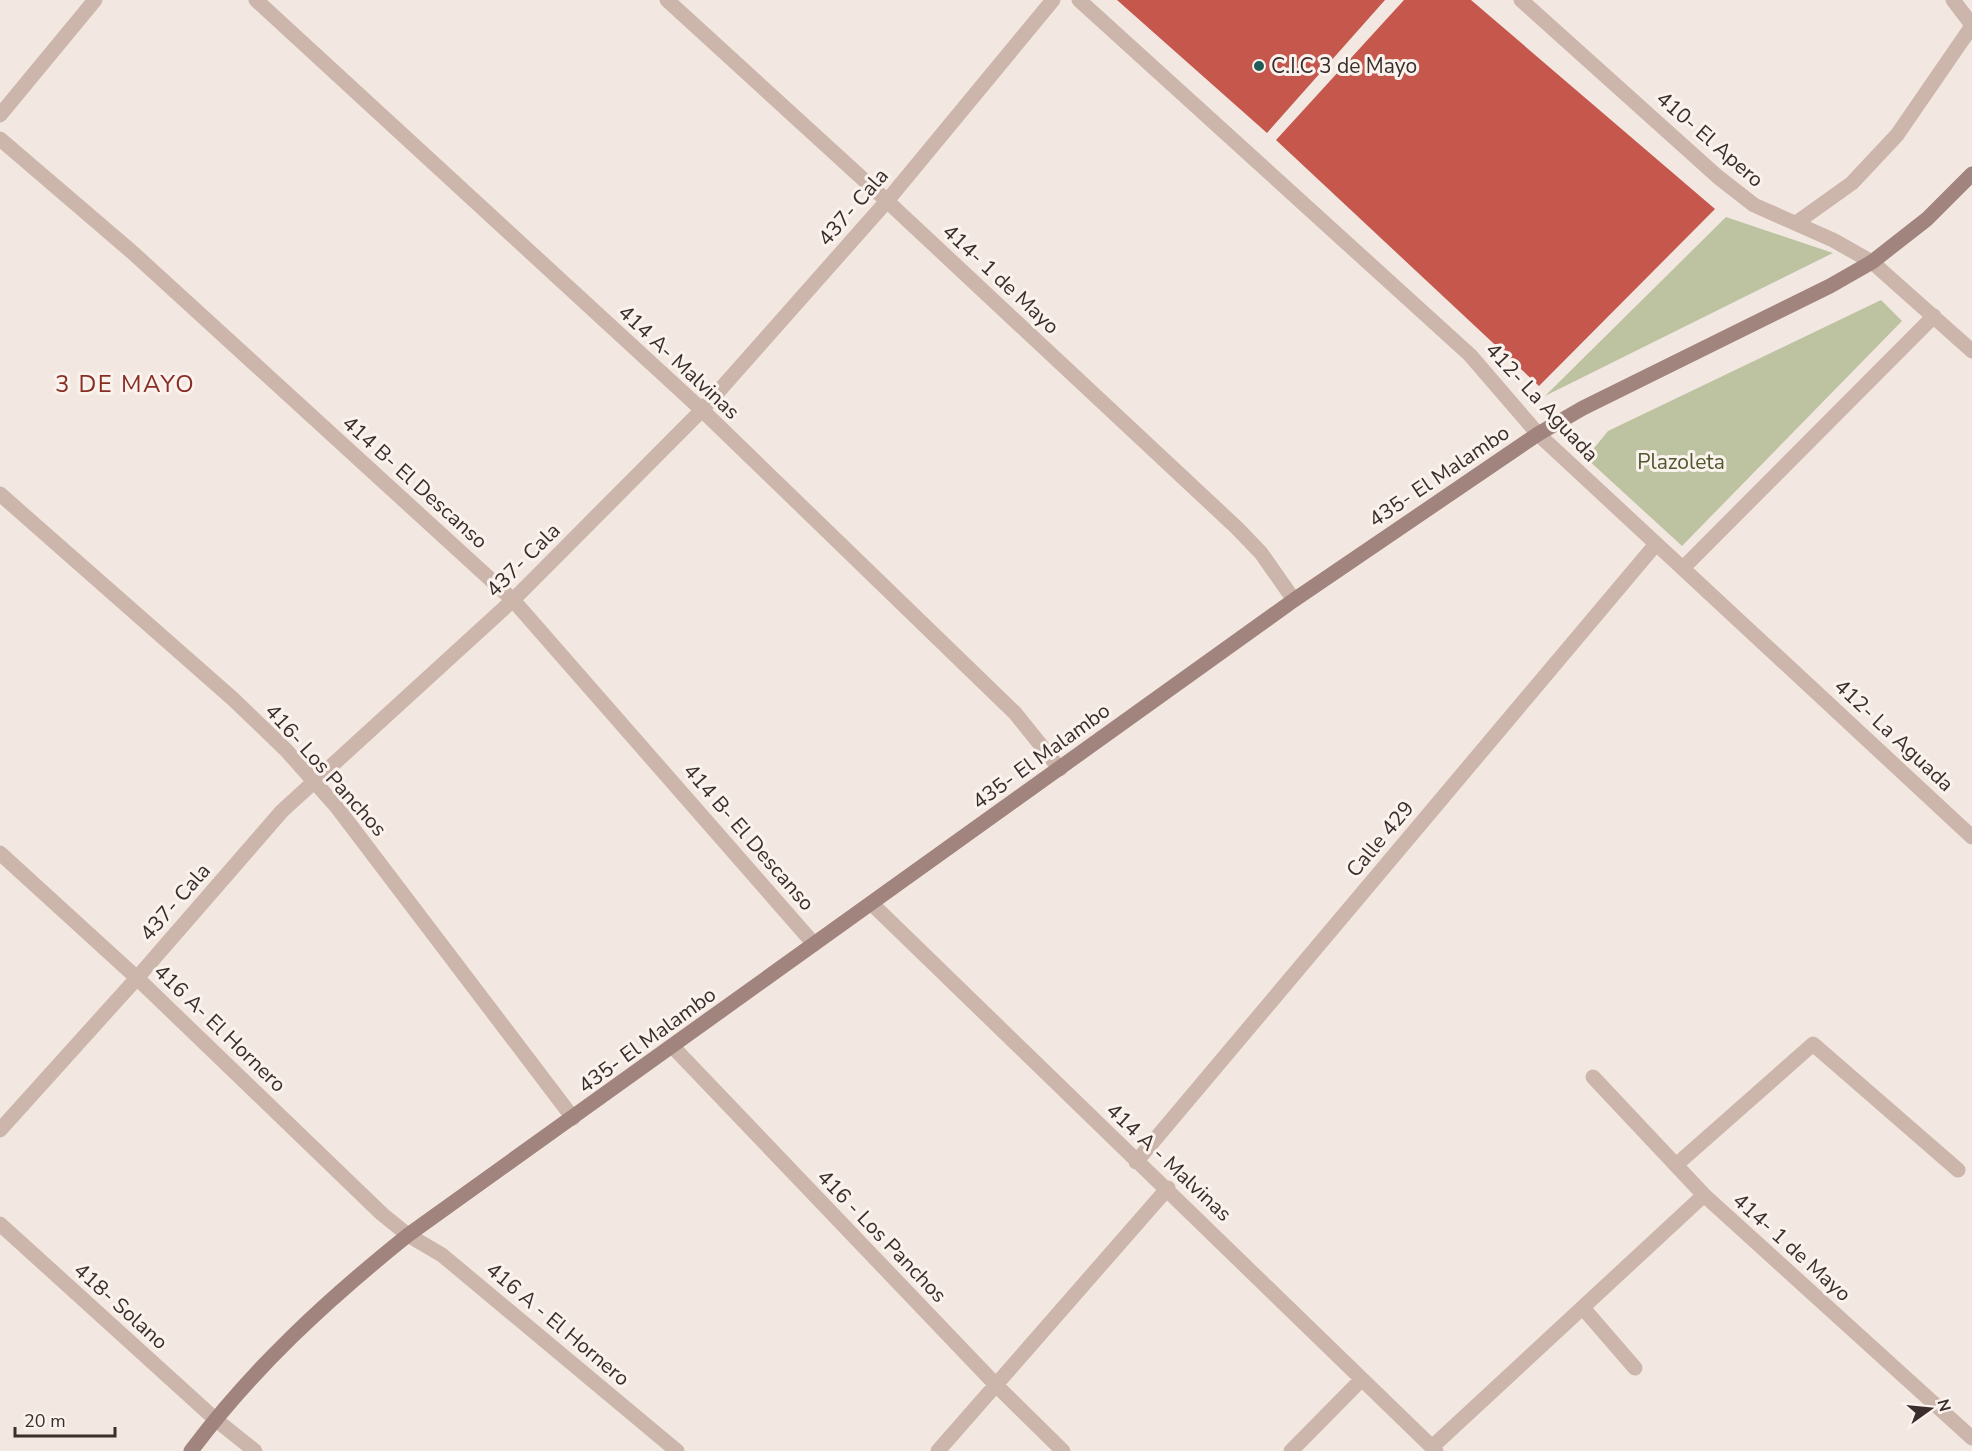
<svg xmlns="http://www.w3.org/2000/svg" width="1972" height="1451" font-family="'Nunito Sans',sans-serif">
	<rect width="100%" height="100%" fill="#f3e8e1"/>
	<path fill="#bdc3a0" d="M1726 217 1833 253 1545 396Z
		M1881 300 1902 321 1682 546 1586 458 1608 431Z"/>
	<path fill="#c5574d" d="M1117 0H1385L1267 133Z
		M1404 0H1471L1715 209 1539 386 1276 140Z"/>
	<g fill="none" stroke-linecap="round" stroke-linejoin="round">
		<path stroke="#ccb6ac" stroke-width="15" d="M1676 1165 1813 1044 1958 1170
			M1583 1308 1635 1368"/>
		<path stroke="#ccb6ac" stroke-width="15" d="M256 0 702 410 1015 713 1060 769
			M667 0 887 201 1237 528 1261 553 1294 600
			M1079 0 1470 355 1538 434 1972 837
			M1521 0 1718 177 1754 205 1833 240 1872 262 1972 351
			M1953 0 1972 25
			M0 115 95 0
			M0 139 132 252 513 600 814 944
			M1796 223 1852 183 1897 135 1972 26
			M0 494 233 699 286 750 336 806 573 1118
			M1683 568 1934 316
			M0 853 137 978 382 1214 408 1235 442 1255 677 1451
			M872 904 1436 1451
			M673 1047 997 1386 1063 1451
			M1593 1077 1704 1195 1972 1438
			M0 1130 137 978 282 811 513 600 702 410 887 201 1053 0
			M1136 1162 1656 544
			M0 1224 215 1419 255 1451
			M1432 1447 1704 1195
			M938 1451 1168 1188
			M1291 1451 1362 1379"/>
		<path stroke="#a0847d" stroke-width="15" d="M191 1451C253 1368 327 1300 408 1235L1294 600 1538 434 1583 408 1830 286 1872 262 1927 219 1972 174"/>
	</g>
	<circle fill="#205c56" stroke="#faf2ed" stroke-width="2" cx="1259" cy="66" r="6"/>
	<g text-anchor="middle" stroke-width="6" stroke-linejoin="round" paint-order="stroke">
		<g font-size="21" fill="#3a2d2b" stroke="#faf2ed" text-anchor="start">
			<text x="1271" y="73">C.I.C 3 de Mayo</text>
		</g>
		<g font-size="21" fill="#3a2d2b" stroke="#faf2ed">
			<text transform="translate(1710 139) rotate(41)" y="7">410- El Apero</text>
			<text transform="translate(853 207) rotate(-49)" y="7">437- Cala</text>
			<text transform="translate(1001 279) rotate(43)" y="7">414- 1 de Mayo</text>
			<text transform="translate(679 362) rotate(43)" y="7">414 A- Malvinas</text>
			<text transform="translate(1542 402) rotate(47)" y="7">412- La Aguada</text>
			<text transform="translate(1439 476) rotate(-34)" y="7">435- El Malambo</text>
			<text transform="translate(415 482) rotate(42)" y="7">414 B- El Descanso</text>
			<text transform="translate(523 560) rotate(-45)" y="7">437- Cala</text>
			<text transform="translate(1894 735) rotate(43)" y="7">412- La Aguada</text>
			<text transform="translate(1041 756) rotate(-36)" y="7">435- El Malambo</text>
			<text transform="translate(326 770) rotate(48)" y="7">416- Los Panchos</text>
			<text transform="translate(749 837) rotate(49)" y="7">414 B- El Descanso</text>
			<text transform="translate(1380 839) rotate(-50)" y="7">Calle 429</text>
			<text transform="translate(175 902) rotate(-49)" y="7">437- Cala</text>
			<text transform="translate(220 1028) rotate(44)" y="7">416 A- El Hornero</text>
			<text transform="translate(647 1040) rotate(-36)" y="7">435- El Malambo</text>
			<text transform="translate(1169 1162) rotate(43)" y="7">414 A - Malvinas</text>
			<text transform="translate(882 1236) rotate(46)" y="7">416 - Los Panchos</text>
			<text transform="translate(1792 1247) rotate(42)" y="7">414- 1 de Mayo</text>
			<text transform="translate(121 1306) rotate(42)" y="7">418- Solano</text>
			<text transform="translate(558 1324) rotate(40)" y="7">416 A - El Hornero</text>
		</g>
		<g font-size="21" fill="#50582f" stroke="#faf2ed">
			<text x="1681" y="469">Plazoleta</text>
		</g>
		<g font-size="24" letter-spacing="1.5" fill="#892c24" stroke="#faf2ed">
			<text x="125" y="392">3 DE MAYO</text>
		</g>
	</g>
	<g transform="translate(1930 1409) rotate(75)" stroke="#faf2ed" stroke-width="4.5" paint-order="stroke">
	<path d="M0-4.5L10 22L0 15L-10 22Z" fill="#3a2d2b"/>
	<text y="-9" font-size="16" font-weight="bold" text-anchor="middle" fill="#3a2d2b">N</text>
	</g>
	<path d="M15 1427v9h100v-9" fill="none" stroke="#3a2d2b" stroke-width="3"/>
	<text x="24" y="1427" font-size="18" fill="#3a2d2b" stroke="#faf2ed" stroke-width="4.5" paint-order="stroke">20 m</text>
</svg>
